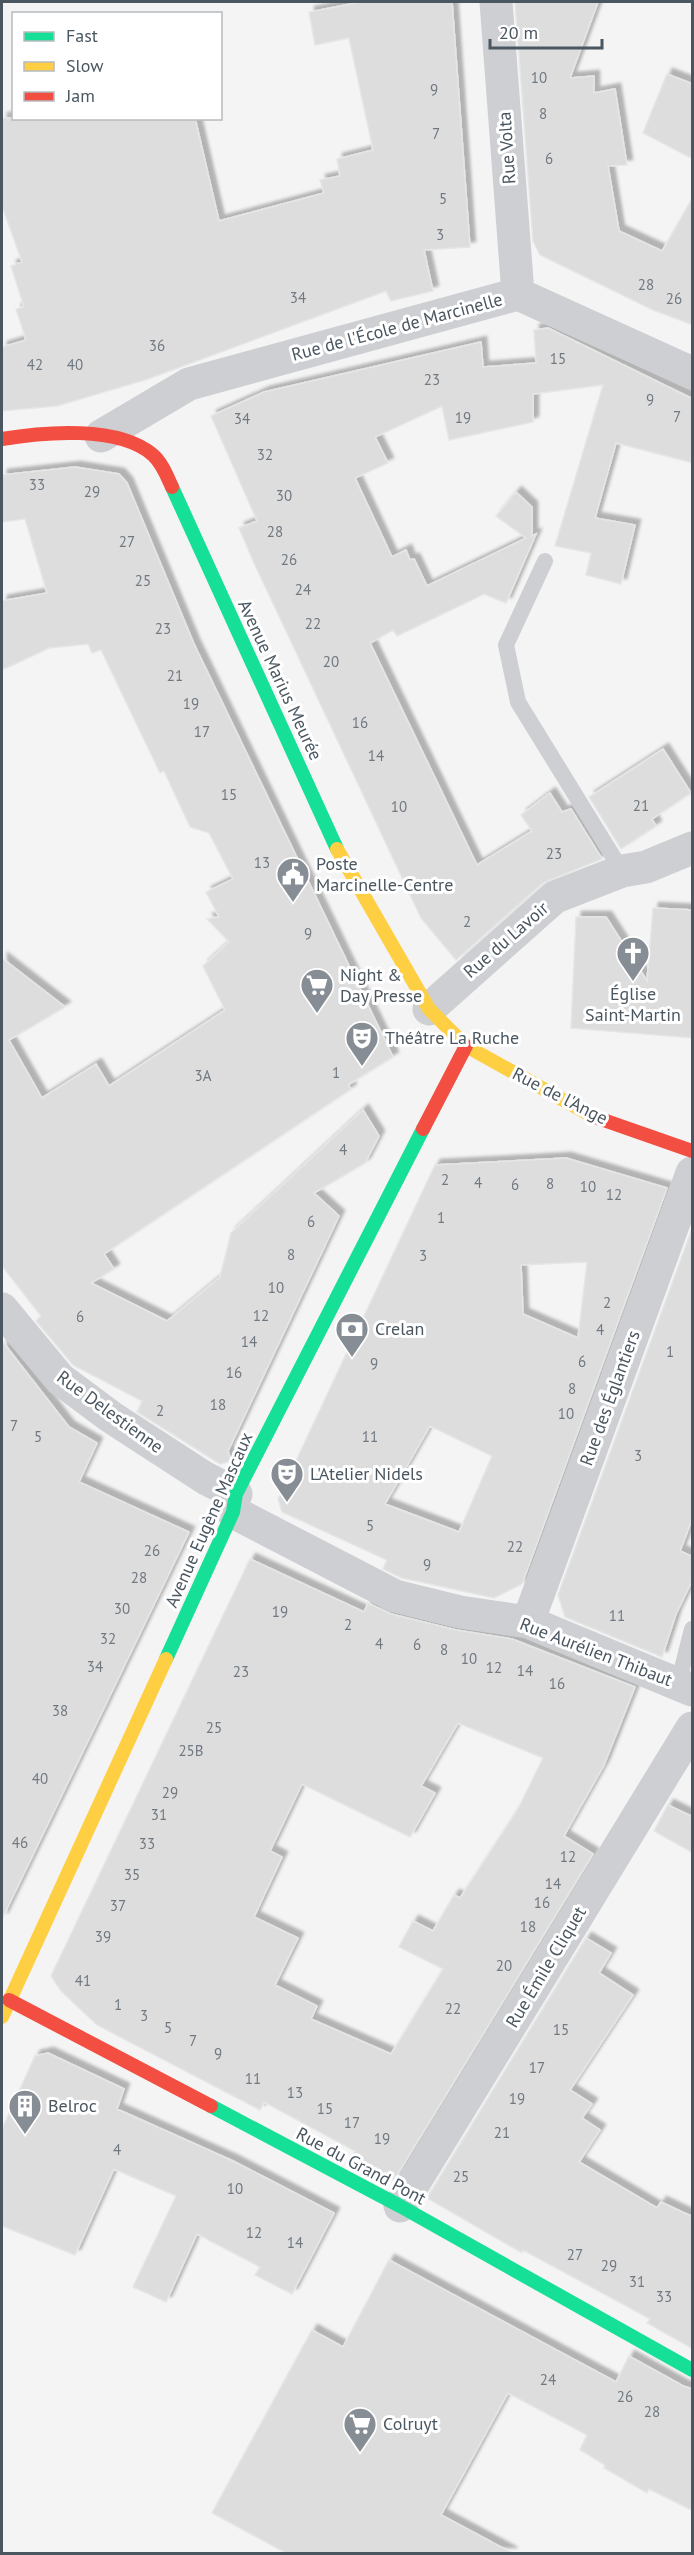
<svg xmlns="http://www.w3.org/2000/svg" width="694" height="2555" font-family="'PT Sans',sans-serif">
	<defs>
		<filter id="shadow"><feDropShadow dx="5.5" dy="-5.5" stdDeviation="1.5" flood-color="#0004"/></filter>
	</defs>
	<rect width="100%" height="100%" fill="#f4f4f4"/>
	<path fill="#ddddde" stroke="#e5e6e6" stroke-width="1.5" fill-rule="evenodd" filter="url(#shadow)" d="M361 2H452L470 247 424 250 433 291 391 301 386 291 148 379 57 406 2 411V347L26 340 16 309 24 307 11 266 22 262 2 206V118H195L219 221 324 193 320 180 340 176 337 159 373 150 349 38 315 45 309 12Z
		M515 2H598L570 78 594 76V93L615 89 627 165 608 166 619 231 662 251 693 197V325L653 310 540 255 533 241Z
		M667 74 693 84V159L643 133Z
		M548 328 693 399V463L616 443 595 518 635 525 621 584 586 575 591 553 555 546 603 385 533 394V422L449 440 442 406 375 437 388 463 355 478 392 557 406 550 410 560 414 559 427 586 526 538 496 516 516 492 532 507V536L536 534 506 603 484 594 397 636 393 630 370 643 477 865 532 831 521 815 550 793 562 812 571 809 602 859 543 883 456 960 421 918 253 561 239 528 257 521 211 416 264 392 481 342 483 367 536 363 534 330Z
		M75 467 119 474 127 483 194 644 393 1057 348 1085 351 1089 104 1254 114 1269 91 1283 167 1321 220 1277 231 1233 363 1110 379 1136 365 1163 314 1193 339 1216 228 1451 231 1461 220 1464 137 1412 142 1401 73 1365 36 1321 41 1316 2 1266V958L65 1007 9 1040 42 1098 96 1064 109 1086 225 1010 203 966 229 942 207 919 219 917 206 892 233 879 209 833 190 827 164 771 160 773 101 650 92 653 88 644 49 648 2 670V601L47 593 25 519 2 522V475Z
		M663 749 691 793 652 819 656 826 621 849 589 797Z
		M653 908 693 910V1038L571 1028 576 917H606L647 981Z
		M566 1158 667 1188 522 1584 494 1598 402 1578 383 1569 387 1560 282 1512 278 1499 435 1165ZM587 1262 578 1338 523 1314 521 1265ZM430 1426 492 1456 459 1532 385 1504Z
		M693 1226V1517L680 1551 693 1557V1579L676 1614 662 1657 565 1617 558 1595Z
		M2 1341 69 1427 97 1443 79 1482 189 1532 2 1919Z
		M250 1559 364 1612 368 1603 391 1614 456 1630 512 1639 635 1687 604 1765 564 1836 593 1854 394 2180 351 2157 355 2151 264 2102 260 2110 97 2025 61 1991 51 1976ZM458 1723 543 1758 519 1807 460 1898 454 1895 433 1931 413 1921 399 1947 443 1969 391 2054 311 2019 317 2006 275 1985 298 1938 254 1917 282 1857 270 1851 302 1784 410 1837 435 1793 421 1786Z
		M668 1805 693 1817V1853L654 1831Z
		M586 1938 611 1953 599 1973 633 1995 570 2090 592 2104 582 2118 600 2130 579 2162 657 2208 661 2202 693 2217V2349L647 2323 650 2319 523 2250 522 2253 427 2198Z
		M48 2053 124 2089 117 2109 233 2161 334 2213 292 2294 255 2275 260 2267 197 2234 166 2302 133 2287 176 2196 114 2169 75 2255 2 2226V2129L35 2056Z
		M389 2260 616 2382 629 2356 683 2386 693 2389V2511L649 2489 647 2493 604 2468 605 2465 580 2450 587 2435 508 2393 441 2515 512 2553H286L212 2513 312 2330 343 2347Z"/>
	<g fill="none" stroke-linecap="round" stroke-linejoin="round">
		<path stroke="#cdcfd2" stroke-width="16" d="M545 561 506 645 518 702 622 871
			M678 1684 692 1629"/>
		<path stroke="#cdcfd2" stroke-width="33" d="M496 2 518 294
			M101 436 189 384 518 294 692 373
			M429 1009 555 897 622 871 646 867 692 848
			M2 1309 60 1379 111 1417 205 1478 236 1494
			M233 1512 395 1596 460 1612 528 1622 692 1690
			M528 1622 692 1173
			M400 2206 692 1728"/>
		<path stroke="#16e098" stroke-width="14" d="M172 487 337 849
			M166 1659 233 1512 236 1494 423 1129
			M211 2106 400 2206 692 2370"/>
		<path stroke="#ffcf43" stroke-width="14" d="M337 849 429 1009 466 1046 592 1116
			M2 2017 166 1659"/>
		<path stroke="#f24e42" stroke-width="14" d="M2 439C43 432 119 425 153 455 162 463 167 476 172 487
			M592 1116 692 1151
			M423 1129 466 1046
			M9 2000 211 2106"/>
	</g>
	<defs>
		<symbol id="civic-pin" viewBox="-11 -11 22 30"><path d="M0 17L-7.5 6A9.5 9.5 0 1 1 7.5 6Z" fill="#868d94" stroke="#fff"/><path d="M-.6-6.5H3V-4.5H.6V-3L4-1V1h2V6H-6V1h2V-1L-.6-3ZM-1.2 2.5V6h2.4V2.5Z" fill="#fff"/></symbol>
		<symbol id="church-pin" viewBox="-11 -11 22 30"><path d="M0 17L-7.5 6A9.5 9.5 0 1 1 7.5 6Z" fill="#868d94" stroke="#fff"/><path d="M-1.2-6h2.4v3.5h3.3v2.4h-3.3V6h-2.4V-.1h-3.3v-2.4h3.3Z" fill="#fff"/></symbol>
		<symbol id="supermarket-pin" viewBox="-11 -11 22 30"><path d="M0 17L-7.5 6A9.5 9.5 0 1 1 7.5 6Z" fill="#868d94" stroke="#fff"/><path d="M-6-5.5h2.5l.6 2H6L4.5 2H-2.5L-4.4-4H-6ZM-1.5 3.2a1.3 1.3 0 1 0 .1 0ZM3 3.2a1.3 1.3 0 1 0 .1 0Z" fill="#fff"/></symbol>
		<symbol id="theatre-pin" viewBox="-11 -11 22 30"><path d="M0 17L-7.5 6A9.5 9.5 0 1 1 7.5 6Z" fill="#868d94" stroke="#fff"/><path d="M-5-5.5Q0-4 5-5.5V0Q5 5 0 6Q-5 5-5 0ZM-3.3-2.5H-1v1.5H-3.3ZM1-2.5H3.3v1.5H1ZM-2.8 1Q0 5.5 2.8 1Z" fill="#fff"/></symbol>
		<symbol id="bank-pin" viewBox="-11 -11 22 30"><path d="M0 17L-7.5 6A9.5 9.5 0 1 1 7.5 6Z" fill="#868d94" stroke="#fff"/><path d="M-6-4H6V4H-6ZM0-2.3a2.3 2.3 0 1 0 0 4.6a2.3 2.3 0 1 0 0-4.6Z" fill="#fff"/></symbol>
		<symbol id="building-pin" viewBox="-11 -11 22 30"><path d="M0 17L-7.5 6A9.5 9.5 0 1 1 7.5 6Z" fill="#868d94" stroke="#fff"/><path d="M-4-6H4V6H1V3H-1V6H-4ZM-2.5-4.3h1.7v1.8h-1.7ZM.8-4.3h1.7v1.8H.8ZM-2.5-1h1.7V.8h-1.7ZM.8-1h1.7V.8H.8Z" fill="#fff"/></symbol>
	</defs>
	<g fill-rule="evenodd">
		<use href="#civic-pin" x="274" y="855" width="38" height="52"/>
		<use href="#church-pin" x="614" y="934" width="38" height="52"/>
		<use href="#supermarket-pin" x="298" y="966" width="38" height="52"/>
		<use href="#theatre-pin" x="343" y="1019" width="38" height="52"/>
		<use href="#bank-pin" x="333" y="1310" width="38" height="52"/>
		<use href="#theatre-pin" x="268" y="1455" width="38" height="52"/>
		<use href="#building-pin" x="6" y="2087" width="38" height="52"/>
		<use href="#supermarket-pin" x="341" y="2405" width="38" height="52"/>
	</g>
	<g text-anchor="middle" stroke-width="6" stroke-linejoin="round" paint-order="stroke">
		<g font-size="15" fill="#707880">
			<text x="539" y="83">10</text>
			<text x="434" y="95">9</text>
			<text x="543" y="119">8</text>
			<text x="436" y="139">7</text>
			<text x="549" y="164">6</text>
			<text x="443" y="204">5</text>
			<text x="440" y="240">3</text>
			<text x="646" y="290">28</text>
			<text x="298" y="303">34</text>
			<text x="674" y="304">26</text>
			<text x="157" y="351">36</text>
			<text x="558" y="364">15</text>
			<text x="35" y="370">42</text>
			<text x="75" y="370">40</text>
			<text x="432" y="385">23</text>
			<text x="650" y="405">9</text>
			<text x="677" y="422">7</text>
			<text x="463" y="423">19</text>
			<text x="242" y="424">34</text>
			<text x="265" y="460">32</text>
			<text x="37" y="490">33</text>
			<text x="92" y="497">29</text>
			<text x="284" y="501">30</text>
			<text x="275" y="537">28</text>
			<text x="127" y="547">27</text>
			<text x="289" y="565">26</text>
			<text x="143" y="586">25</text>
			<text x="303" y="595">24</text>
			<text x="313" y="629">22</text>
			<text x="163" y="634">23</text>
			<text x="331" y="667">20</text>
			<text x="175" y="681">21</text>
			<text x="191" y="709">19</text>
			<text x="360" y="728">16</text>
			<text x="202" y="737">17</text>
			<text x="376" y="761">14</text>
			<text x="229" y="800">15</text>
			<text x="641" y="811">21</text>
			<text x="399" y="812">10</text>
			<text x="554" y="859">23</text>
			<text x="262" y="868">13</text>
			<text x="467" y="927">2</text>
			<text x="308" y="939">9</text>
			<text x="336" y="1078">1</text>
			<text x="203" y="1081">3A</text>
			<text x="343" y="1155">4</text>
			<text x="445" y="1185">2</text>
			<text x="478" y="1188">4</text>
			<text x="550" y="1189">8</text>
			<text x="515" y="1190">6</text>
			<text x="588" y="1192">10</text>
			<text x="614" y="1200">12</text>
			<text x="441" y="1223">1</text>
			<text x="311" y="1227">6</text>
			<text x="291" y="1260">8</text>
			<text x="423" y="1261">3</text>
			<text x="276" y="1293">10</text>
			<text x="607" y="1308">2</text>
			<text x="261" y="1321">12</text>
			<text x="80" y="1322">6</text>
			<text x="600" y="1335">4</text>
			<text x="249" y="1347">14</text>
			<text x="670" y="1357">1</text>
			<text x="582" y="1367">6</text>
			<text x="374" y="1369">9</text>
			<text x="234" y="1378">16</text>
			<text x="572" y="1394">8</text>
			<text x="218" y="1410">18</text>
			<text x="160" y="1416">2</text>
			<text x="566" y="1419">10</text>
			<text x="14" y="1431">7</text>
			<text x="38" y="1442">5</text>
			<text x="370" y="1442">11</text>
			<text x="638" y="1461">3</text>
			<text x="370" y="1531">5</text>
			<text x="515" y="1552">22</text>
			<text x="152" y="1556">26</text>
			<text x="427" y="1570">9</text>
			<text x="139" y="1583">28</text>
			<text x="122" y="1614">30</text>
			<text x="280" y="1617">19</text>
			<text x="617" y="1621">11</text>
			<text x="348" y="1630">2</text>
			<text x="108" y="1644">32</text>
			<text x="379" y="1649">4</text>
			<text x="417" y="1650">6</text>
			<text x="444" y="1655">8</text>
			<text x="469" y="1664">10</text>
			<text x="95" y="1672">34</text>
			<text x="494" y="1673">12</text>
			<text x="525" y="1676">14</text>
			<text x="241" y="1677">23</text>
			<text x="557" y="1689">16</text>
			<text x="60" y="1716">38</text>
			<text x="214" y="1733">25</text>
			<text x="191" y="1756">25B</text>
			<text x="40" y="1784">40</text>
			<text x="170" y="1798">29</text>
			<text x="159" y="1820">31</text>
			<text x="20" y="1848">46</text>
			<text x="147" y="1849">33</text>
			<text x="568" y="1862">12</text>
			<text x="132" y="1880">35</text>
			<text x="553" y="1889">14</text>
			<text x="542" y="1908">16</text>
			<text x="118" y="1911">37</text>
			<text x="528" y="1932">18</text>
			<text x="103" y="1942">39</text>
			<text x="504" y="1971">20</text>
			<text x="83" y="1986">41</text>
			<text x="118" y="2010">1</text>
			<text x="453" y="2014">22</text>
			<text x="144" y="2021">3</text>
			<text x="168" y="2033">5</text>
			<text x="561" y="2035">15</text>
			<text x="193" y="2046">7</text>
			<text x="218" y="2059">9</text>
			<text x="537" y="2073">17</text>
			<text x="253" y="2084">11</text>
			<text x="295" y="2098">13</text>
			<text x="517" y="2104">19</text>
			<text x="325" y="2114">15</text>
			<text x="352" y="2128">17</text>
			<text x="502" y="2138">21</text>
			<text x="382" y="2144">19</text>
			<text x="117" y="2155">4</text>
			<text x="461" y="2182">25</text>
			<text x="235" y="2194">10</text>
			<text x="254" y="2238">12</text>
			<text x="295" y="2248">14</text>
			<text x="575" y="2260">27</text>
			<text x="609" y="2271">29</text>
			<text x="637" y="2287">31</text>
			<text x="664" y="2302">33</text>
			<text x="548" y="2385">24</text>
			<text x="625" y="2402">26</text>
			<text x="652" y="2417">28</text>
		</g>
		<g font-size="18" fill="#4a5660" stroke="#fff">
			<text transform="translate(507 148) rotate(-94)" y="6">Rue Volta</text>
			<text transform="translate(397 327) rotate(-15)" y="6">Rue de l'École de Marcinelle</text>
			<text transform="translate(280 680) rotate(65)" y="6">Avenue Marius Meurée</text>
			<text transform="translate(506 940) rotate(-41)" y="6">Rue du Lavoir</text>
			<text transform="translate(560 1096) rotate(27)" y="6">Rue de l'Ange</text>
			<text transform="translate(610 1398) rotate(-70)" y="6">Rue des Églantiers</text>
			<text transform="translate(110 1412) rotate(36)" y="6">Rue Delestienne</text>
			<text transform="translate(209 1520) rotate(-66)" y="6">Avenue Eugène Mascaux</text>
			<text transform="translate(596 1652) rotate(21)" y="6">Rue Aurélien Thibaut</text>
			<text transform="translate(546 1967) rotate(-59)" y="6">Rue Émile Cliquet</text>
			<text transform="translate(361 2166) rotate(28)" y="6">Rue du Grand Pont</text>
		</g>
		<g font-size="18" fill="#4a5660" stroke="#fff" text-anchor="start">
			<text x="316" y="870">Poste<tspan x="316" dy="21">Marcinelle-Centre</tspan></text>
			<text x="340" y="981">Night &amp;<tspan x="340" dy="21">Day Presse</tspan></text>
			<text x="633" y="1000" text-anchor="middle">Église<tspan x="633" dy="21">Saint-Martin</tspan></text>
			<text x="385" y="1044">Théâtre La Ruche</text>
			<text x="375" y="1335">Crelan</text>
			<text x="310" y="1480">L'Atelier Nidels</text>
			<text x="48" y="2112">Belroc</text>
			<text x="383" y="2430">Colruyt</text>
		</g>
	</g>
	<rect width="694" height="2555" fill="none" stroke="#4a5660" stroke-width="6"/>
	<rect x="12" y="12" width="210" height="108" fill="#ffffff" stroke="#b7bbbf" stroke-width="1.5"/>
	<rect x="24" y="32" width="30" height="9" fill="#16e098" stroke="#b7bbbf" stroke-width="1.5"/>
	<text x="66" y="42" font-size="18" fill="#4a5660">Fast</text>
	<rect x="24" y="62" width="30" height="9" fill="#ffcf43" stroke="#b7bbbf" stroke-width="1.5"/>
	<text x="66" y="72" font-size="18" fill="#4a5660">Slow</text>
	<rect x="24" y="92" width="30" height="9" fill="#f24e42" stroke="#b7bbbf" stroke-width="1.5"/>
	<text x="66" y="102" font-size="18" fill="#4a5660">Jam</text>
	<path d="M490 39v9h112v-9" fill="none" stroke="#4a5660" stroke-width="3"/>
	<text x="499" y="39" font-size="18" fill="#4a5660" stroke="#ffffff" stroke-width="4.5" paint-order="stroke">20 m</text>
</svg>
